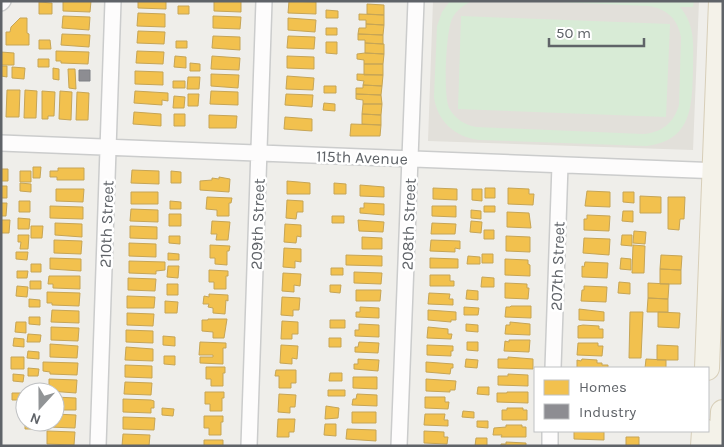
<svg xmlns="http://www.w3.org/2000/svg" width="724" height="447" font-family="Karla,sans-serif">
	<rect width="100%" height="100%" fill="#efeeea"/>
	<path fill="#e2e0da" d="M433 1H699L693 150 428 141Z"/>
	<path fill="#d8ebd6" d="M450 1H472C464 5 456 10 452 19 446 31 443 95 449 108 455 119 465 125 476 127L643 134C661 133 674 123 679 105L681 37C678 19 666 8 648 6L537 1H694L693 7H680C696 26 693 46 693 70 692 106 692 141 646 146L479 140C455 137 437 121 434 97L437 26 442 12Z
		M461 16 670 24 666 117 458 109Z"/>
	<path fill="#f2c14e" stroke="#c6a556" d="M63 1H91L90 12 63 11Z
		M138 1H166V9L138 8Z
		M214 1H241V12L214 11Z
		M289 1 316 2V14L288 13Z
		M39 2 52 3V14H39Z
		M367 4 384 5V15L367 14Z
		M178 6H189V14H178Z
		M326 10 338 11V18H326Z
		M138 13 165 14V27L137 26Z
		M359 14 384 15V25L366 24V20H359Z
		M63 16 90 17 89 30 62 28Z
		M213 16 241 17 240 29 213 28Z
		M20 18H27V33L29 34V45H6V32H10L11 27Z
		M288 18 316 20 315 32 288 30Z
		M366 24 384 25 383 35 358 34 359 28H366Z
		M326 28H337V35H326Z
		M138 31 165 32 164 44 137 43Z
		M62 34 90 35 89 47 61 45Z
		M358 34 383 35V44L365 43V40H358Z
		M213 36 240 37V50L212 48Z
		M288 36 315 37 314 49 287 48Z
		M39 40H50L51 49H39Z
		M176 41H187V48H176Z
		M326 42H337V54L326 53Z
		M365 43 384 44V54L365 53Z
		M56 51 89 52 88 64 61 63V61H56Z
		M137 51 164 52 163 64 136 63Z
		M1 52 14 53V65H1Z
		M365 53 384 54 383 64H364V60L357 59V54Z
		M175 56 186 57V68L174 67Z
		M212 56 240 58 239 70 211 69Z
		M287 56 314 57V69L287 68Z
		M38 59H49V67H38Z
		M190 63 200 64V71H190Z
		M364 64H383V75H364Z
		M1 66H7V77L1 76Z
		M12 67 25 68 24 79 12 78Z
		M53 68 59 69V80L53 79Z
		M68 69H75L76 89 69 88Z
		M135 71 163 72V85L135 84Z
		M211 74 239 75 238 88 211 86Z
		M357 74 383 75 382 86 363 85 364 81 357 80Z
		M287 76 314 78 313 90 286 89Z
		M188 77H200L199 89H187Z
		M173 81H185V88H173Z
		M363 85 382 86 381 95 356 94V88H363Z
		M324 86H336V93H324Z
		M7 90H20L19 117H6Z
		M25 90 37 91 36 118H24Z
		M42 91 55 92 54 116H48V119H42Z
		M60 91 72 92 71 120 59 119Z
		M135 91 168 93V101L162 100V105L134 103Z
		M211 91 238 92V105L210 104Z
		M77 92 89 93 88 120H76Z
		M188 94H199L198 106H188Z
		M286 94 313 95 312 107 285 105Z
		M356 94 381 95 382 104H363V100L356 99Z
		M174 96 185 97 184 108H173Z
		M324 103 335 104V111L323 110Z
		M363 104H382L381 115 362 114Z
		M134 112 161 114V126L133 124Z
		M174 114H185V126H174Z
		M362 114 381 115V125L362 124Z
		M209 115 237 116 236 128H209Z
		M285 117 312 119V131L284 129Z
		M351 124 381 125 380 136H350Z
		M33 167H41L40 178H33Z
		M58 168H84V180H57V177H50V171H58Z
		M1 169H8V181H1Z
		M132 170 159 171V184L131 183Z
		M20 171H31V182H20Z
		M171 171 181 172V183H171Z
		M219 177 230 179 229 192 200 190V181L212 180V178L219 179Z
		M287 181 310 183V194H287Z
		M20 183 31 184V192L20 191Z
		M334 183 346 184V194H334Z
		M360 185 384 187V197L360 196Z
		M1 186H7V198H1Z
		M433 188 457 189V200L433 199Z
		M485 188H495V198H485Z
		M508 188 529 189V194H534L533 205 508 204Z
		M56 189H84L83 202 56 201Z
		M472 189H482V201L472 200Z
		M587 191 610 192V207L585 206Z
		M131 192H158V204H131Z
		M623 192H634V203L623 202Z
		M640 196 661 197V213H640Z
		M207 197 232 198 231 203H229V216H217V210L206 209Z
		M668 197H685L684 219H680L679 230 668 229Z
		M287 200 303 201V212H297L296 219 286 218Z
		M19 201H30V212H19Z
		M170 201 181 202V209H170Z
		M1 203H7L6 216H1Z
		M364 203 384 204V215L360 213V208H364Z
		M50 206 83 207V219L50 218Z
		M432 206H456V217L432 216Z
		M484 206H495V212H484Z
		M131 209 158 210V222L130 221Z
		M471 210 481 211V219L471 218Z
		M623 211H633V222L622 221Z
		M507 212 529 213 531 228 507 227Z
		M169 214H181V226H169Z
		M587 215 610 216 609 231 584 230V219H587Z
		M332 216H344V223H332Z
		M18 218 30 219 29 229H18Z
		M1 220H10L9 233H1Z
		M358 220 384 222 383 232 359 231Z
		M212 221 230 222 228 240H216L217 234H211Z
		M471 221 482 222 481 233 470 232Z
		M55 223 82 224V237L55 235Z
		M432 223 456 224 455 234H431Z
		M285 224 301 225V237L297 236 296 243 284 242Z
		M31 226H43L42 238H31Z
		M130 226 157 227V239L130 238Z
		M484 230H494V239H484Z
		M634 231 646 232 645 244 633 243Z
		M18 235H29L28 249H20L21 242H18Z
		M622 235H632V246L621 245Z
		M169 236H180V244L169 243Z
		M506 236 530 237V252L506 251Z
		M362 237 382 238V249H362Z
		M584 238 610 239 609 255 583 253Z
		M54 240 82 241 81 254 54 253Z
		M431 240 460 241V249L455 248V252L430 251Z
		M129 243 156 244V257L129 256Z
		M210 245 230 246 229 251H227V265L215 264V258H210Z
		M633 245 645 246 644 273H632Z
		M284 248 301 249V262L295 261V268L283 267Z
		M16 252H28L27 260 16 259Z
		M168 253 179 254V260H168Z
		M482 254H493V263H482Z
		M346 255 382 256V266L346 265Z
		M661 255 682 256 681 270 660 269Z
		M468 256 480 257V264H467Z
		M50 258 81 259V271L50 269Z
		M430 258 458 259V268H430Z
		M621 258 631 259V270L620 269Z
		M505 259 528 260V264L530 265V276L505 275Z
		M129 261 165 262V270L156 271V274L129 273Z
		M585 262 608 263 607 278 582 277V266L584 267Z
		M31 264H41V272H31Z
		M168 266H179L178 278 167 277Z
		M331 268H343V275H331Z
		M660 269 681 270V284H660Z
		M209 270 228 271V276H226V289H214V282H209Z
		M17 271H28L27 278H17Z
		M354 272 382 273 381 284 354 283Z
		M283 273 301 274 300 286 294 285V292L282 291Z
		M430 275H450V281H454V286H430Z
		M49 276H80V289L53 288V284H48Z
		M482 277 494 278V287H481Z
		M128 278 156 279 155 291 128 290Z
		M30 281H41V289H30Z
		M619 282 630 283V294L618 293Z
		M505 283 527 284V288H529L528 299 505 298Z
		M648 283 669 284 668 299 648 298Z
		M167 284H178V295H167Z
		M330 285H341L340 293 330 292Z
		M17 286 28 287 27 297 16 296Z
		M584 286 607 287 606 302 581 301 582 290H584Z
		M356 290H381L380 301H356Z
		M467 290 478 291V300L466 299Z
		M47 292 80 293 79 306 52 305V303H47Z
		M429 293 450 294 449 299H453V305L428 304Z
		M209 294 228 295V301L226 300 225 314 213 313V308L208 307 209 304H203L204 296 209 297Z
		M127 296 155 297 154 308H127Z
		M282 297 300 298 299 310H293V316L281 315Z
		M648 298 668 299V312H647Z
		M29 299 40 300V307H29Z
		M165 301 178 302 177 313H165Z
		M511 306H531V318L505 317 506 307H510Z
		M360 307 379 308V318L356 317V312H360Z
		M464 307 479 308 478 315H464Z
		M579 309 604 312V321L579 320Z
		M52 310 79 311V323L51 322Z
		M428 310 456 312V320H451V322L428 320Z
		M630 312H643L641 358H629Z
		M658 312 680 313 679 328 658 327Z
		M127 313 154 314 153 326 127 325Z
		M29 317H40V325L29 324Z
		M208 319H227L224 338H213V332L202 331V320H208Z
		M330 320H345V328H330Z
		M282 321 298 322V334H292V339H281Z
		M16 322H26V333L15 332Z
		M510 322 530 324V335L505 334 506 325H510Z
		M359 324 379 325V337L355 336V330H359Z
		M466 324 478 325V332L466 331Z
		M583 325 599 326V329H603V338H578V326Z
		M51 327 79 328 78 341 51 340Z
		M428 327 448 329V334H452L451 339 427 338Z
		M126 330 153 331V343L126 342Z
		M28 334 41 335 40 342H27Z
		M163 336 175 337V346L163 345Z
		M14 338 24 339V347L13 346Z
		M329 338H341V347H329Z
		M509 340H530L529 352 504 351 505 341 509 342Z
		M200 342 226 343V348H223V364L200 363V357H213V355H199Z
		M359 342 379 343 378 353 355 352V347H358Z
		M467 342H478V351L467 350Z
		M578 343H598V346H603L602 356 577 355Z
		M50 344 78 346 77 358 50 357Z
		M281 345 298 346 297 359 292 358V364L280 363Z
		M427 345 453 346V351H451V356L427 355Z
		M657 345 678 346V360H657Z
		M126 347 153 349V361L125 360Z
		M28 351 39 352V359L27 358Z
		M164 356H175V365L164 364Z
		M11 357H24V369H11Z
		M508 357 533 359V369L498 368V359H508Z
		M358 359 379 360 378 371 354 369V364H358Z
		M466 359 478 360 477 368 465 367Z
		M582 359 597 360V363H602V365H608V368H577V360L581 361Z
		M646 359 666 360V368H645Z
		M43 362 78 363 77 375 50 374V372L43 371Z
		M426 362 453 364V368H451L450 374 426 372Z
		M125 365 152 366V378L125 377Z
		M206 367H225V373H223V386H211V379H206Z
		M28 368 39 369 38 376H28Z
		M276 370H296V383H291V388H279V376H275Z
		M330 373H342V381H329Z
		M13 374 24 375 23 382 13 381Z
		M508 374 528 375V386L498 385V376H508Z
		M353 377H377V389L353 388Z
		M49 379 77 380 76 393 49 391Z
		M426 379 456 381 455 390H450V392L426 391Z
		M125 382 152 383 151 395 124 394Z
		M478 387H489V395L477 394Z
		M328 390H345V396H328Z
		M205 392H224V398H222V411H210V404H205Z
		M507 392H528V403L497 402V393H507Z
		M12 393H23V400H12Z
		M279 394 296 395 295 407H290V413L278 412Z
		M357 394 377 395V406L352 405 353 399H356Z
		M55 397 76 398V410H55Z
		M425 397H445V402H449L448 409 425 408Z
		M123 399 151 400 154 401V408H151V413L123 412Z
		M326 406 339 408 338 418 325 419Z
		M162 408 174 409 173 416 162 415Z
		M507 408H523V410H527V420H502V410H507Z
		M463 411 474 412V418L462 417Z
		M352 412H376V423H352Z
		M55 414 76 415 75 428 48 427V422H55Z
		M425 414H445L444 420H448V426L424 425Z
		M204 416H223V422H221V435H209V428H204Z
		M123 417 155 418 154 430 123 429Z
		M278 419H295L294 432H289V437H277Z
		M477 421H488V428L477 427Z
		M25 422H36V429H25Z
		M325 424H336V436L324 435Z
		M506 425H522V427H526V437H501L502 435H493L494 428 506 427Z
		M347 429 376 430V441L346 439Z
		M47 431 75 432 74 445 47 444Z
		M424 431 444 432V437H448L447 444 424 443Z
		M574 431 604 432V440L574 439Z
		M123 434 150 435 149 446H122Z
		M626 437H639V446H626Z
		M476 438H487V446H475Z
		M204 440H223V446H204Z
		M506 442 526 443V446H501V444H506Z"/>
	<path fill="#8d8d92" stroke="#7f8085" d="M79 70H90V81H79Z"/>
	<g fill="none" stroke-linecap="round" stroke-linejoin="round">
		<defs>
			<path id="street" d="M1 3 3 1
				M1 143 721 171
				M553 368 560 165
				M98 446 113 1
				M249 446 264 1
				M399 446 416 1
				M550 446V431"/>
			<path id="primary" d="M707 368 721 1
				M703 446 704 431
				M721 446 723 412"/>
		</defs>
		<use href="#street" stroke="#cbcccc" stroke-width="18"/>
		<use href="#primary" stroke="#d7ceb8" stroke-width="26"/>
		<use href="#street" stroke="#fdfcfc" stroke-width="15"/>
		<use href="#primary" stroke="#f4f2e9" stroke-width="24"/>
	</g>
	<g text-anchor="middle" stroke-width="5" stroke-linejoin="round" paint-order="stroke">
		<g font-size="16" fill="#5f6368" stroke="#fff">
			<text transform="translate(362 157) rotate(2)" y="6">115th Avenue</text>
			<text transform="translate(106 224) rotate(-88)" y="6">210th Street</text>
			<text transform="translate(257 224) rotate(-88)" y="6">209th Street</text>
			<text transform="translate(408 224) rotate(-88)" y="6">208th Street</text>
			<text transform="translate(557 266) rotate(-88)" y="6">207th Street</text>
		</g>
	</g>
	<rect width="724" height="447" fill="none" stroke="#5f6368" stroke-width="5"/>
	<rect x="534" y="367" width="175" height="65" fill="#ffffff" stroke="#bfc1c3"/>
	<rect x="544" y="380" width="25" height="15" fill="#f2c14e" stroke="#bfc1c3"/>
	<text x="579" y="392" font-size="15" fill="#5f6368">Homes</text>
	<rect x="544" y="404" width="25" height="15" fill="#8d8d92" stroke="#bfc1c3"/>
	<text x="579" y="417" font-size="15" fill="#5f6368">Industry</text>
	<g transform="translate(40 407) rotate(201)"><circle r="24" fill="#ffffff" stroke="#bfc1c3"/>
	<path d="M0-4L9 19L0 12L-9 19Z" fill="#919496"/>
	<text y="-8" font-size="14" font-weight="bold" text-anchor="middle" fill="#5f6368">N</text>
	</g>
	<path d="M549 38v8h95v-8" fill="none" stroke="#5f6368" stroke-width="2.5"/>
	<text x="556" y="38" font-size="15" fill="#5f6368" stroke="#ffffff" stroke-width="4" paint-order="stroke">50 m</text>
</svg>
